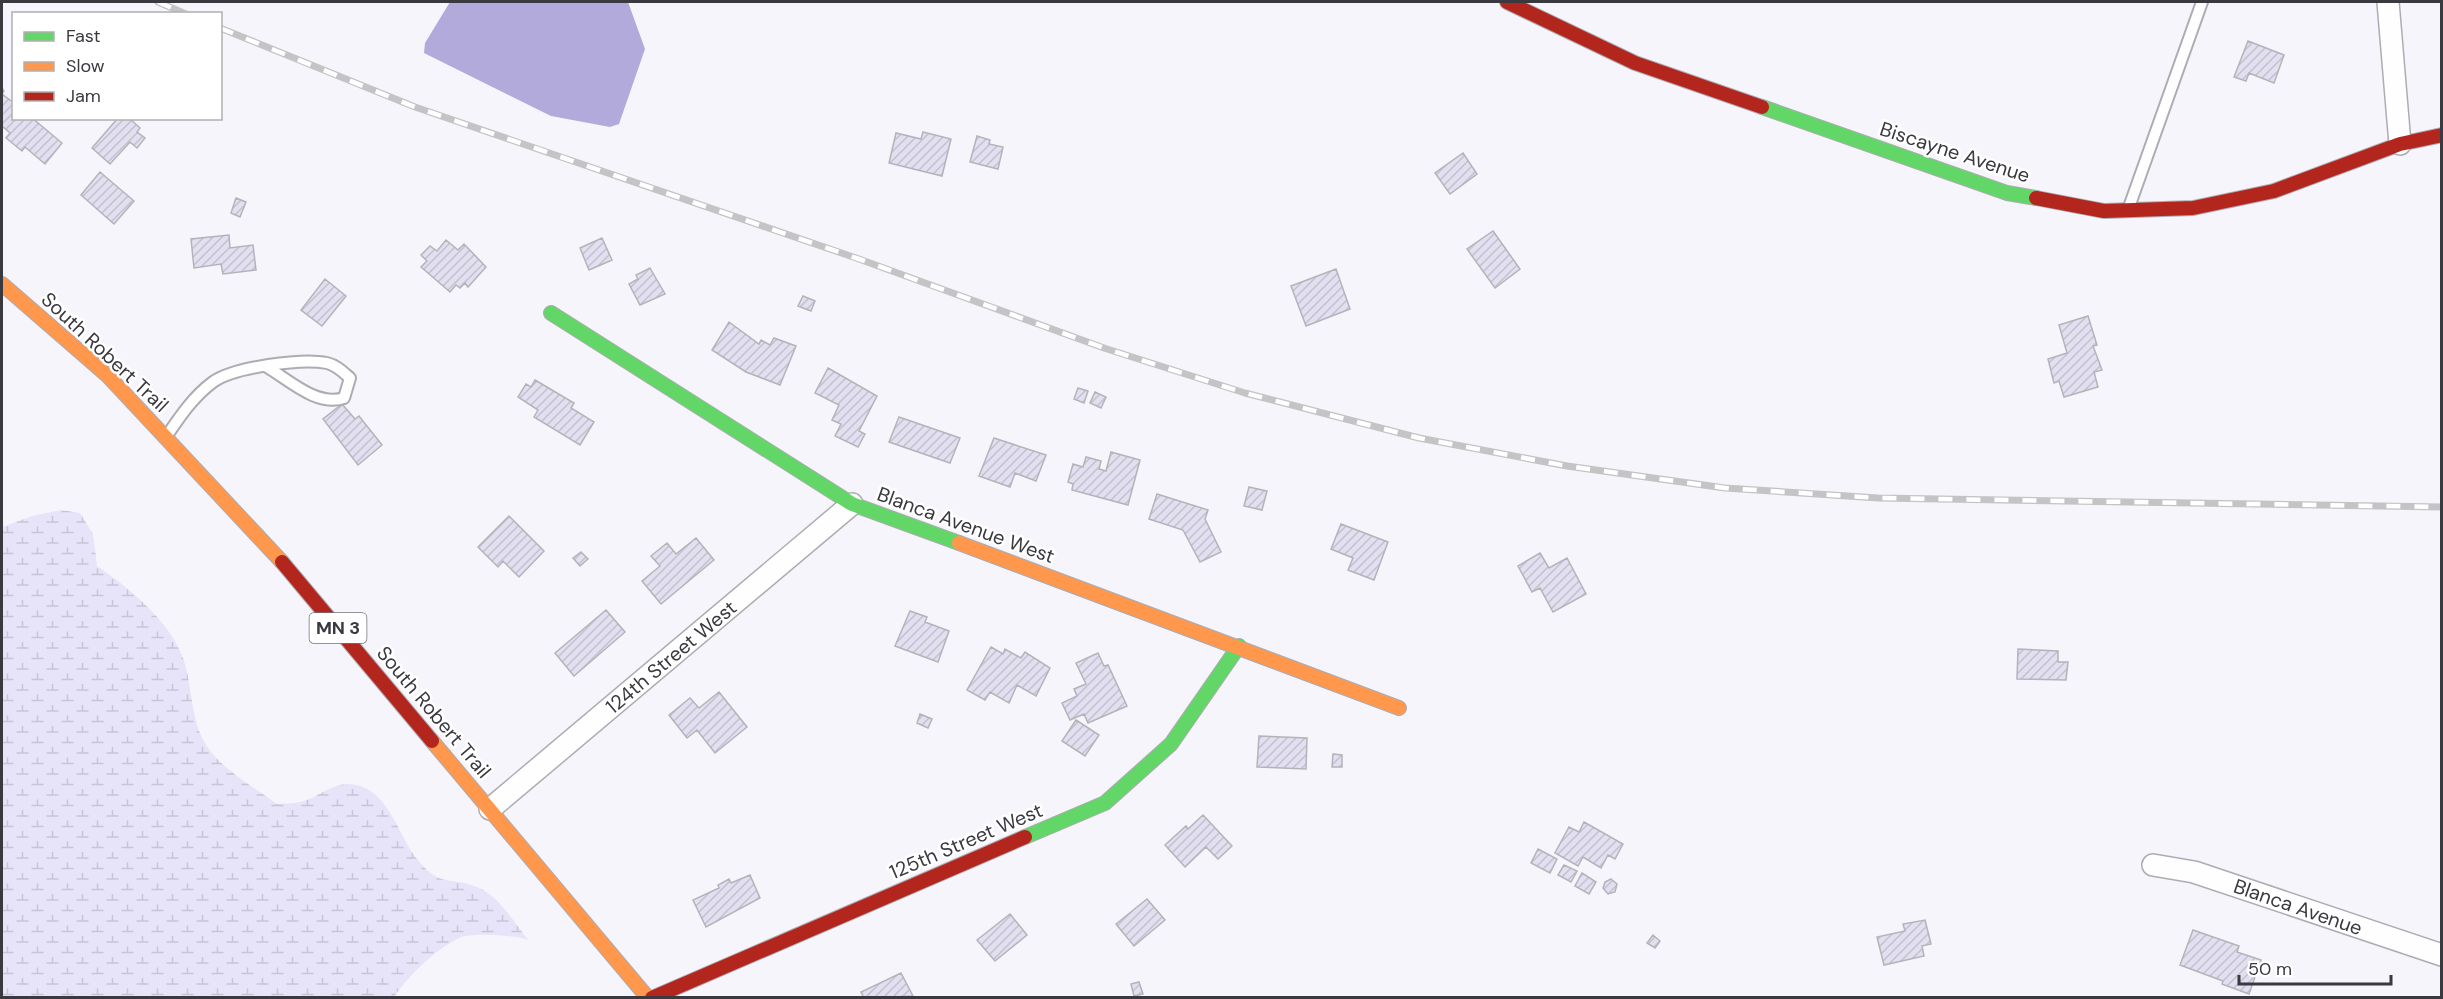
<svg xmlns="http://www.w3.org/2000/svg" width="2443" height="999" font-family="'DM Sans',sans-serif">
	<defs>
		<pattern id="wetland-marsh" width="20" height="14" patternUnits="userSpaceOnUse" patternTransform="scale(1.5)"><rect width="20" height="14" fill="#e7e4f9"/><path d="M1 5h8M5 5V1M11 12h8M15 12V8" fill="none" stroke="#c7c4d6"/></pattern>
		<pattern id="building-hatch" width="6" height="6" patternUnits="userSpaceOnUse" patternTransform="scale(1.5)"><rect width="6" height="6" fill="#e2dff0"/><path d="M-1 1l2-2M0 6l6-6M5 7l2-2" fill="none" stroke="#c3c0cf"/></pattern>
	</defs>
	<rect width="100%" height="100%" fill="#f6f5fc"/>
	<path fill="url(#wetland-marsh)" d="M61 510 80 513 93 534 97 566C128 587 170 621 183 658 194 689 189 726 212 753 227 772 258 790 277 804 285 803 293 804 300 802 316 799 330 784 348 784 388 785 397 834 417 859 440 888 448 876 477 887 499 896 514 922 528 940 516 935 470 932 459 938 435 950 409 975 394 997H2V527L32 516Z"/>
	<path fill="#b2aada" d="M450 2H628L645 49 619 124 610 127 551 116 424 53 425 43Z"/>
	<path fill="url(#building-hatch)" stroke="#b4b3b9" stroke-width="1.5" d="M2248 41 2284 55 2274 83 2249 73 2246 81 2234 77Z
		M2 88 4 91 2 94 14 103V118H32L62 143 45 164 25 147 22 151 6 138 10 133 2 126Z
		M118 118H129L140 128 137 132 145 138 137 148 130 142 110 164 92 148Z
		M923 132 951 139 942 176 889 163 896 133 921 139Z
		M977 136 990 140 989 144 1003 147 998 169 970 162Z
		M1463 153 1477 174 1450 194 1435 173Z
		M100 172 134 201 114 224 81 195Z
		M236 198 246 202 240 217 231 213Z
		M1493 231 1520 269 1495 288 1467 249Z
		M229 235 230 248 253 245 256 270 223 274 221 264 194 268 191 239Z
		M602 238 612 260 589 270 580 248Z
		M446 240 458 250 464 244 486 267 468 287 465 283 460 288 456 285 450 292 421 267 427 261 421 255 430 246 437 251Z
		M650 268 665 294 640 305 629 284 638 279 636 275Z
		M1336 269 1350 309 1306 326 1291 286Z
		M325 279 346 296 322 326 301 310Z
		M803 296 815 301 811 311 798 306Z
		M2088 316 2097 345 2093 346 2102 370 2094 372 2098 387 2064 397 2059 381 2054 383 2048 359 2067 353 2059 325Z
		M729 322 759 344 761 340 770 345 774 338 796 346 780 385 746 372 712 350Z
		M828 368 877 396 859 431 865 434 858 447 835 436 841 424 832 420 839 405 815 393Z
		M535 380 574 403 571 408 594 422 580 445 534 417 538 410 518 397 526 384 531 387Z
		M1078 388 1088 391 1084 403 1074 399Z
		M1095 392 1106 397 1101 408 1090 403Z
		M342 404 355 419 359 416 382 445 358 465 323 419Z
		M899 417 960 438 950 463 889 442Z
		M994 438 1046 455 1036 481 1015 473 1010 487 979 476Z
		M1111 452 1140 460 1128 505 1072 490 1073 484 1068 482 1073 464 1083 467 1086 457 1101 461 1099 469 1106 471Z
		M1249 487 1267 491 1262 510 1244 506Z
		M1157 494 1208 510 1205 519 1221 552 1200 562 1183 530 1149 519Z
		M509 516 544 551 519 577 503 561 498 567 478 547Z
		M1341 524 1388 542 1374 580 1348 570 1353 558 1331 549Z
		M696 538 714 560 661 604 642 581 660 566 651 556 667 543 676 554Z
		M581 552 588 559 580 566 573 558Z
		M1540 553 1549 568 1567 558 1586 594 1553 612 1540 588 1532 592 1518 566Z
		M606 610 625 632 574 676 555 653Z
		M910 611 927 617 925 622 949 631 938 662 895 646Z
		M991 647 1003 654 1005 649 1021 658 1025 652 1050 668 1036 696 1017 685 1009 703 990 692 985 700 967 690Z
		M2018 649 2058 651V662H2068L2066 680 2017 679Z
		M1098 653 1104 666 1108 665 1127 706 1088 723 1084 714 1070 720 1062 703 1077 696 1074 689 1086 684 1076 663Z
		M719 692 747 727 715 753 697 730 687 738 669 715 690 698 699 708Z
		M920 714 932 719 928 728 917 723Z
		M1076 720 1099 735 1085 756 1062 741Z
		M1259 736 1307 738 1306 769 1257 767Z
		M1333 754 1342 755V767H1332Z
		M1203 815 1232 846 1218 859 1206 847 1185 867 1165 845 1186 826 1188 829Z
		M1584 822 1623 844 1615 859 1608 855 1601 868 1583 857 1578 866 1555 853 1569 827 1579 832Z
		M1538 849 1557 859 1550 873 1531 863Z
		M1564 865 1577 871 1571 882 1558 875Z
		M1582 873 1596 882 1589 894 1575 886Z
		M750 875 760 898 706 927 693 900 719 888 718 885 729 879 731 883Z
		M1611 879 1617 884 1615 892 1608 894 1603 888 1605 882Z
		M1147 899 1165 920 1134 946 1116 924Z
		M1010 914 1027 935 995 961 977 940Z
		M1925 920 1931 944 1922 946 1924 956 1884 965 1877 937 1905 931 1903 924Z
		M2193 930 2239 946 2237 952 2261 960 2249 994 2222 984 2223 981 2180 965Z
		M1653 935 1660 941 1655 948 1647 943Z
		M901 973 913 996 864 998 861 992Z
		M1139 982 1143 994 1134 996 1131 984Z"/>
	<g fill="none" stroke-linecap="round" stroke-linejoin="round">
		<defs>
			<path id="lane" d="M2128 210 2202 2
				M168 434C181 415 194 396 213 382 234 367 302 358 327 363 336 365 343 372 350 378L344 398C317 407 289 380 267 367"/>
			<path id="street" d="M2388 2 2400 144
				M490 809 852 504
				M2153 865 2194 872 2442 955"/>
			<path id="fast" d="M1762 107 2007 193 2036 198
				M551 313 852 504 959 543
				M1025 837 1105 803 1171 744 1239 646"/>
			<path id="slow" d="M2 284 108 376 282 562
				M959 543 1399 708
				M432 741 648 998"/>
			<path id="jam" d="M1507 2 1635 63 1762 107
				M2036 198 2104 211 2193 208 2274 191 2400 144 2442 135
				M282 562 432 741
				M652 998 1025 837"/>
		</defs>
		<use href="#lane" stroke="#adacb2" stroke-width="14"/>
		<use href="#street" stroke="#adacb2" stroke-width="24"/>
		<use href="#fast" stroke="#adacb2" stroke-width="16"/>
		<use href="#slow" stroke="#adacb2" stroke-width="16"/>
		<use href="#jam" stroke="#adacb2" stroke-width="16"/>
		<use href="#lane" stroke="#fefeff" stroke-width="10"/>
		<use href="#street" stroke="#fefeff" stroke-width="21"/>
		<use href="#fast" stroke="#63d668" stroke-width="14"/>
		<use href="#slow" stroke="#ff974d" stroke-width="14"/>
		<use href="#jam" stroke="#b3261e" stroke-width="14"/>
		<defs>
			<path id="rail" d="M158 2 186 14
				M220 28 415 107 859 259 1104 348 1245 393 1419 438 1567 466 1725 488 1878 498 2442 507"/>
		</defs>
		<use href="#rail" stroke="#c4c4c6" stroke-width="7"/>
		<use href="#rail" stroke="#fff" stroke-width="4.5" stroke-dasharray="14" stroke-linecap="butt"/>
	</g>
	<g text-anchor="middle" stroke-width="5" stroke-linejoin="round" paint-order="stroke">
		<rect fill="#fff" stroke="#747479" stroke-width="1.5" x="309.5" y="613" width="57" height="30" rx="4.5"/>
		<g font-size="18" font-weight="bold" fill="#39393f">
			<text x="338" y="634">MN 3</text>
		</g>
		<g font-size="20" fill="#39393f" stroke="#fff">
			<text transform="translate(1955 152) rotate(18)" y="7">Biscayne Avenue</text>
			<text transform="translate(105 352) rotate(43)" y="7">South Robert Trail</text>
			<text transform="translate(966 525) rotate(20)" y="7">Blanca Avenue West</text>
			<text transform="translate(671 657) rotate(-40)" y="7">124th Street West</text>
			<text transform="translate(434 712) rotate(50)" y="7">South Robert Trail</text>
			<text transform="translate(966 841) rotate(-23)" y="7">125th Street West</text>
			<text transform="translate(2298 907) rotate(19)" y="7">Blanca Avenue</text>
		</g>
	</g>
	<rect width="2443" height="999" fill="none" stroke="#39393f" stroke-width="6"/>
	<rect x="12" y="12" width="210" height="108" fill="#ffffff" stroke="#b0b0b2" stroke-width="1.5"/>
	<rect x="24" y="32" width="30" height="9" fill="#63d668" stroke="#b0b0b2" stroke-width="1.5"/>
	<text x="66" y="42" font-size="18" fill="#39393f">Fast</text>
	<rect x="24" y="62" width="30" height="9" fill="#ff974d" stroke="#b0b0b2" stroke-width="1.5"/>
	<text x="66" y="72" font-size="18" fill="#39393f">Slow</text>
	<rect x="24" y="92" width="30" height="9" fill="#b3261e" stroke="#b0b0b2" stroke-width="1.5"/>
	<text x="66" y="102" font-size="18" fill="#39393f">Jam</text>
	<path d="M2239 975v9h152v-9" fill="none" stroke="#39393f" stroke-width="3"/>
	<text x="2248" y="975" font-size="18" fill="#39393f" stroke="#ffffff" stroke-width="4.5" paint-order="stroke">50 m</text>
</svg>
